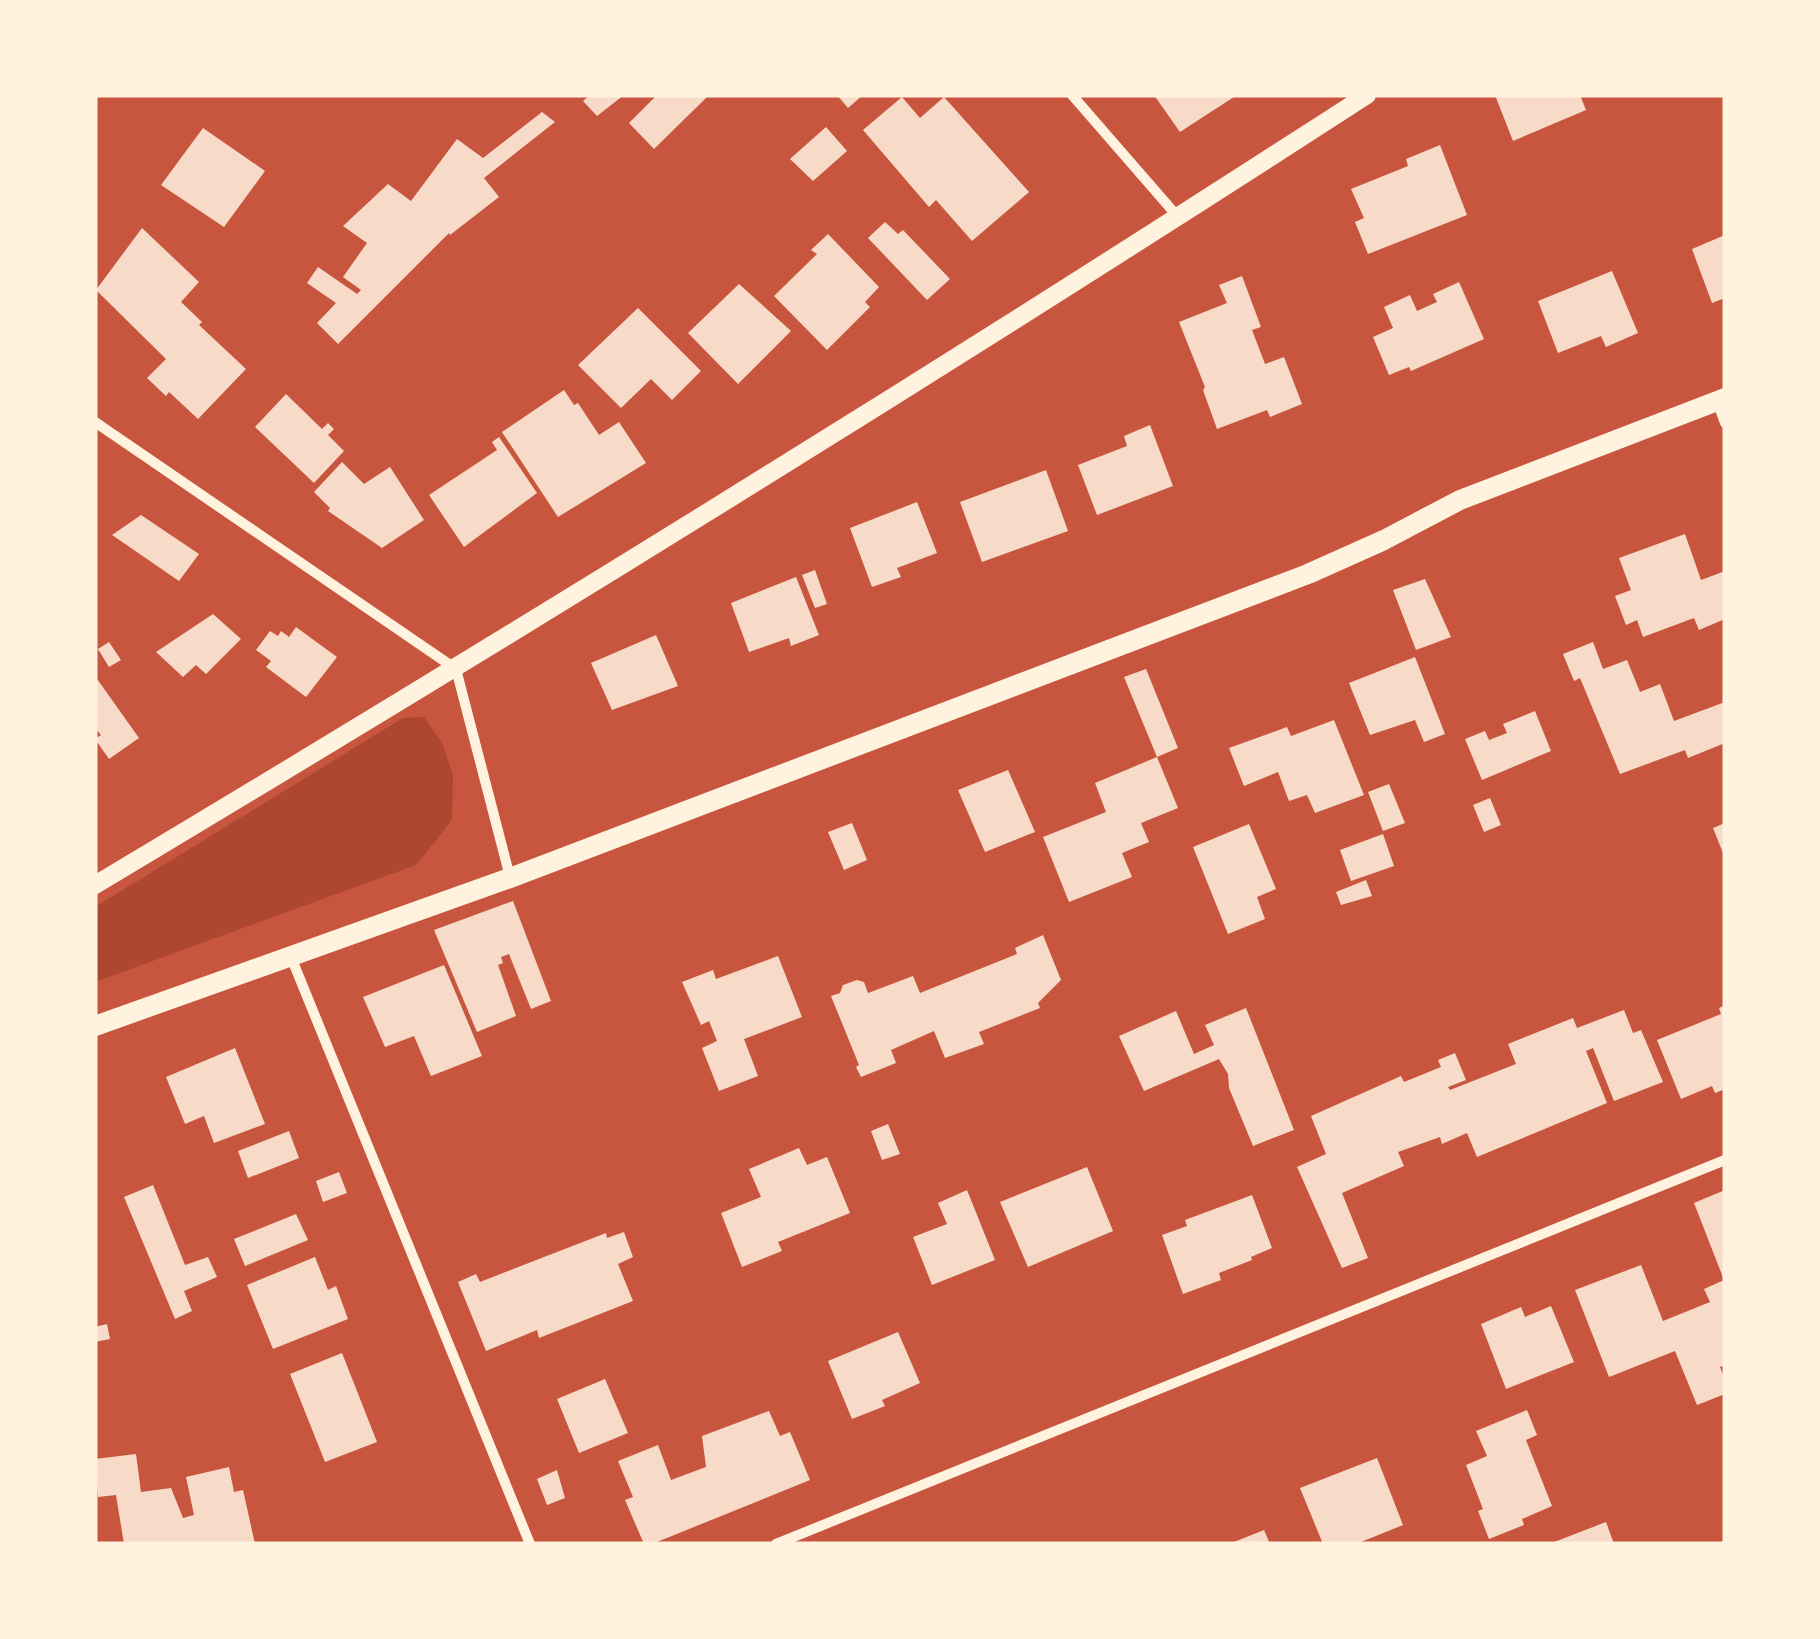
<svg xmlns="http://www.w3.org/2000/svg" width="1820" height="1639" font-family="'IBM Plex Sans',sans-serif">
	<rect width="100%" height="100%" fill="#c8553d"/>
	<path fill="#ae4732" d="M424 717 442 743 453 775 452 820 416 865 95 982V907L403 718Z"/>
	<path fill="#f7dbc8" d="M590 95H624L597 116 583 101Z
		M657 95 707 97 654 149 629 123Z
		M837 95H863L848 108Z
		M1154 95H1237L1180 132Z
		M1495 95H1580L1586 110 1513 141Z
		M902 97 920 118 944 97 1029 192 972 241 936 200 929 207 863 130Z
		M542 112 555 122 484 178 499 197 450 235 449 233 338 344 317 323 336 303 307 283 318 267 357 294 361 290 343 277 367 243 343 226 388 184 411 201 457 139 483 158Z
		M826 127 847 151 813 181 790 159Z
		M203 128 265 171 224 227 161 185Z
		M1440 145 1467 215 1368 254 1355 222 1364 218 1351 189 1408 166 1406 159Z
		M885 222 898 234 903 230 950 279 927 300 868 238Z
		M142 228 199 282 181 302 202 322 199 325 246 369 198 419 169 392 166 396 147 378 166 359 96 290Z
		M828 234 879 287 865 302 870 307 827 350 774 296 817 254 811 250Z
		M1725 235V298L1712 303 1692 249Z
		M1612 271 1638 333 1606 347 1601 336 1558 353 1538 301Z
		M1242 276 1261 327 1252 330 1265 364 1284 357 1302 404 1270 417 1267 410 1217 429 1203 390 1205 387 1179 322 1227 303 1219 285Z
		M1459 282 1484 339 1411 371 1409 367 1389 375 1373 337 1393 328 1384 307 1410 295 1417 311 1437 302 1433 294Z
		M739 284 791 331 738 384 688 333Z
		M638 308 701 371 672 400 651 379 621 408 578 365Z
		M564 390 574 405 578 403 599 435 619 422 646 463 558 517 502 432Z
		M286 394 322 429 328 423 334 429 328 435 344 451 314 483 255 427Z
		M1150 425 1173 486 1097 515 1078 465 1127 446 1124 436Z
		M499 437 537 493 464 547 429 495 497 450 492 442Z
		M342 462 364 484 390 467 424 520 382 548 328 511 330 508 314 492Z
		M1046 470 1068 531 982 562 960 502Z
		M917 502 937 553 897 568 901 577 872 587 850 528Z
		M141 515 199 554 179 581 112 535Z
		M1685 534 1701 580 1725 571V619L1699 630 1694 618 1643 637 1637 620 1626 625 1615 596 1631 590 1619 558Z
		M815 570 827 604 815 608 802 575Z
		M796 577 819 635 791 646 789 638 749 652 731 603Z
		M1425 579 1451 637 1416 650 1393 590Z
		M213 614 241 639 206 674 196 665 183 677 156 652Z
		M296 627 337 657 306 697 266 667 271 661 256 650 270 631 278 636 281 631 289 637Z
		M656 635 678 686 612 710 591 663Z
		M109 642 121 660 109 667 98 649Z
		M1593 642 1603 669 1627 660 1640 692 1660 684 1674 721 1725 702V743L1688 758 1685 750 1620 774 1580 678 1574 681 1563 654Z
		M1415 657 1445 734 1424 742 1415 720 1370 735 1349 683Z
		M1146 669 1178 748 1157 757 1178 808 1141 823 1149 842 1122 853 1132 877 1069 902 1043 837 1106 812 1095 783 1157 757 1124 677Z
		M95 676 139 738 109 759 95 739 101 735 95 728Z
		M1535 711 1551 751 1482 780 1465 739 1485 731 1489 740 1507 733 1503 724Z
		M1334 720 1364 795 1315 813 1307 795 1289 801 1278 772 1244 786 1229 748 1287 727 1291 736Z
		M1008 770 1035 832 985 852 958 790Z
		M1389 784 1405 823 1383 831 1368 792Z
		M1490 798 1501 825 1484 832 1473 805Z
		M852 823 867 860 844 870 828 832Z
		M1725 823V858L1713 828Z
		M1249 824 1276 889 1257 897 1265 919 1228 934 1193 847Z
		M1383 834 1394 866 1351 881 1340 850Z
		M1366 880 1372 896 1341 905 1336 892Z
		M513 901 551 1001 531 1009 509 954 501 957 503 963 498 965 516 1016 477 1032 434 930Z
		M1043 935 1061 980 1038 1003 1040 1008 979 1032 984 1044 945 1058 934 1031 891 1050 896 1063 861 1077 856 1067 859 1065 831 996 840 993 843 985 857 980 864 982 868 993 913 976 920 993 1017 954 1015 948Z
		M778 956 802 1017 744 1039 758 1076 719 1091 702 1048 717 1041 709 1021 701 1025 682 982 713 970 716 979Z
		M444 965 482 1056 431 1076 414 1036 385 1047 363 997Z
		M1725 1005V1089L1715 1093 1712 1086 1681 1099 1657 1040 1721 1014 1719 1008Z
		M1246 1008 1294 1130 1253 1146 1229 1088 1228 1074 1219 1059 1144 1091 1119 1036 1176 1011 1194 1054 1214 1045 1205 1025Z
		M1624 1010 1633 1033 1641 1030 1663 1082 1614 1101 1593 1048 1586 1051 1607 1103 1477 1157 1467 1133 1442 1144 1440 1137 1398 1152 1404 1166 1342 1193 1368 1258 1342 1268 1297 1167 1326 1154 1311 1116 1401 1076 1404 1082 1441 1067 1438 1060 1455 1053 1466 1080 1448 1087 1450 1090 1516 1064 1508 1044 1573 1018 1577 1028Z
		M235 1048 265 1124 214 1143 204 1116 185 1124 166 1077Z
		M888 1124 900 1154 882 1160 871 1131Z
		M289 1131 299 1158 248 1178 238 1151Z
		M799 1148 807 1165 827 1157 850 1213 778 1242 782 1251 742 1267 721 1213 761 1197 749 1169Z
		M1087 1167 1113 1231 1028 1267 1000 1202Z
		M339 1172 347 1193 323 1202 316 1181Z
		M153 1185 185 1265 208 1257 217 1277 184 1291 192 1311 175 1319 124 1197Z
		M967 1190 995 1260 932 1285 913 1237 947 1224 938 1203Z
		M1725 1190V1365L1720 1367 1725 1380V1394L1697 1405 1675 1351 1609 1377 1575 1290 1641 1265 1663 1321 1710 1302 1704 1289 1724 1280 1694 1203Z
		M1252 1195 1272 1248 1251 1257 1252 1260 1219 1273 1221 1280 1183 1294 1162 1235 1187 1226 1185 1220Z
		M296 1214 308 1240 245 1266 234 1239Z
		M624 1232 633 1257 618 1264 633 1301 539 1338 537 1330 486 1351 458 1282 476 1274 480 1282 606 1233 607 1238Z
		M315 1257 328 1290 336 1286 348 1319 273 1349 247 1285Z
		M1551 1306 1574 1362 1506 1389 1481 1324 1521 1307 1525 1317Z
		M107 1324 110 1339 95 1342V1327Z
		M898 1332 920 1383 882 1400 885 1406 852 1419 828 1361Z
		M342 1353 377 1442 325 1462 290 1374Z
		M605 1379 628 1433 579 1453 557 1399Z
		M1527 1410 1537 1435 1526 1440 1552 1506 1522 1519 1524 1525 1489 1539 1478 1511 1483 1509 1466 1465 1487 1456 1476 1431Z
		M769 1411 780 1436 790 1432 810 1480 652 1544H644L625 1500 633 1497 618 1461 658 1445 671 1480 706 1467 702 1436Z
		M136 1454 141 1492 171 1488 183 1518 194 1515 186 1477 229 1467 234 1492 243 1490 255 1544H124L116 1495 98 1497 95 1459Z
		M1377 1458 1403 1525 1356 1544H1323L1300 1488Z
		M557 1470 565 1498 547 1505 537 1479Z
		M1606 1522 1614 1544H1549Z
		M1264 1530 1270 1544H1229Z"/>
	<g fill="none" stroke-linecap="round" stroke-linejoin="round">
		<path stroke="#fff3e0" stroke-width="10" d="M1072 95 1178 217
			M1717 401 1725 423
			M95 422 456 669 510 877
			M291 957 530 1544
			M776 1544 1725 1160"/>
		<path stroke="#fff3e0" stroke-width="18" d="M95 885C523 629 948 366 1367 95"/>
		<path stroke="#fff3e0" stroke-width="20" d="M95 1026 510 878 1308 574 1384 540 1460 500 1725 398"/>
	</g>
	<rect width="1820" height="1639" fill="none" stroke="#fff3e0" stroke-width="195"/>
</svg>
